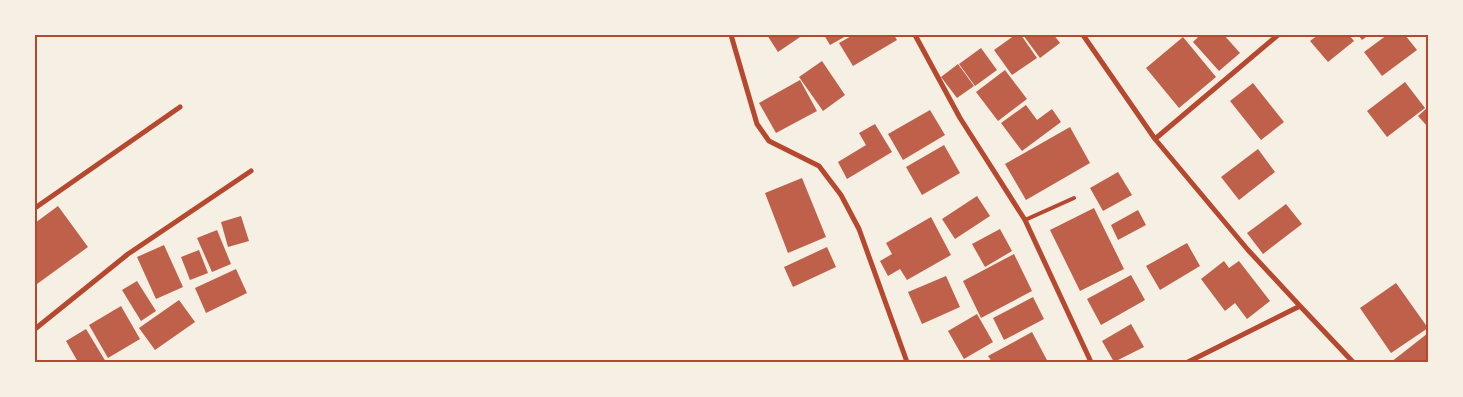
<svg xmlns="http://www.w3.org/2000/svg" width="1463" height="397" font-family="'Space Grotesk',sans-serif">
	<rect width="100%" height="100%" fill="#f6efe4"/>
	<path fill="#bf614a" d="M767 35H803L778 52Z
		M824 35H848L830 45Z
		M853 35H894L897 40 853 66 839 43Z
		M1015 35H1021L1037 58 1012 75 994 50Z
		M1023 35H1054L1060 43 1040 58Z
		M1200 35H1224L1240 53 1219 71 1193 42Z
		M1318 35H1349L1354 41 1328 62 1310 41Z
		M1358 35H1369L1362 40Z
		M1387 35H1405L1417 50 1382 76 1364 52Z
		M1183 37 1216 77 1179 108 1146 68Z
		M981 48 997 70 975 86 959 64Z
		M822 61 845 95 823 111 799 77Z
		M958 64 974 86 957 98 941 77Z
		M1005 70 1027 99 998 121 976 92Z
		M800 80 817 111 776 133 759 103Z
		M1405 82 1425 108 1387 137 1367 111Z
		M1253 83 1284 122 1261 140 1230 101Z
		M1026 105 1037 120 1052 109 1061 122 1022 151 1001 123Z
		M1428 107V127L1418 116Z
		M930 110 945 135 903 160 888 134Z
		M875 124 892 152 847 179 838 162 866 145 859 133Z
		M1070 127 1090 163 1026 200 1005 164Z
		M944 145 960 173 922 195 906 167Z
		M1258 149 1275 172 1239 200 1221 177Z
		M1118 172 1132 195 1103 211 1090 188Z
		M802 178 826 237 788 253 765 193Z
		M977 196 990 216 955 239 942 219Z
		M1286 204 1302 224 1263 254 1247 233Z
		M58 206 88 247 37 284 35 280V223Z
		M1094 208 1124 269 1080 291 1050 230Z
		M1138 210 1146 225 1118 240 1111 225Z
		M241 216 249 241 228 247 221 222Z
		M931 217 951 255 907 280 900 269 888 276 880 261 892 254 886 243Z
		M1000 229 1012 251 985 267 972 244Z
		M217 230 231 264 212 272 197 238Z
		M1187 243 1200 266 1160 290 1146 266Z
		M164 245 183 287 156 299 137 257Z
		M827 247 836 267 793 287 784 267Z
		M199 250 208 273 190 280 181 257Z
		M1014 254 1032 291 981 318 963 281Z
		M1224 261 1229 268 1239 261 1270 301 1247 319 1235 303 1225 311 1201 279Z
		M236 269 247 293 206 313 195 288Z
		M1131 275 1145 300 1101 325 1087 299Z
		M946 276 960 307 922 324 908 292Z
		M137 281 156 311 141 321 122 290Z
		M1396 283 1428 328 1391 353 1360 308Z
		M1033 297 1044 319 1004 340 993 318Z
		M179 300 195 322 155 350 139 328Z
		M121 306 140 339 108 358 89 325Z
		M977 314 993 342 964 359 948 331Z
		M1131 324 1144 347 1114 362 1102 341Z
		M86 329 106 362H78L66 341Z
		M1032 332 1048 362H992L988 356Z
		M1428 333V362H1391L1409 348Z"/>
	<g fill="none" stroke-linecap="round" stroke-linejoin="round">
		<path stroke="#b5482f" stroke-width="4" d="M1025 220 1074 198"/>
		<path stroke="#b5482f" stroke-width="5" d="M731 35 757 124 769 141 819 166 841 195 859 229 907 362
			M915 35 960 118 1025 220 1091 362
			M1083 35 1155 139
			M35 208 180 107
			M1300 306 1353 362
			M35 329 128 254 251 171
			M1188 362 1300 306 1248 250 1155 139 1278 35"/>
	</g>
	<rect width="1463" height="397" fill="none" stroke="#f6efe4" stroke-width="72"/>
	<rect x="36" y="36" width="1391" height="325" fill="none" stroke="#b5482f" stroke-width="2"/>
</svg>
